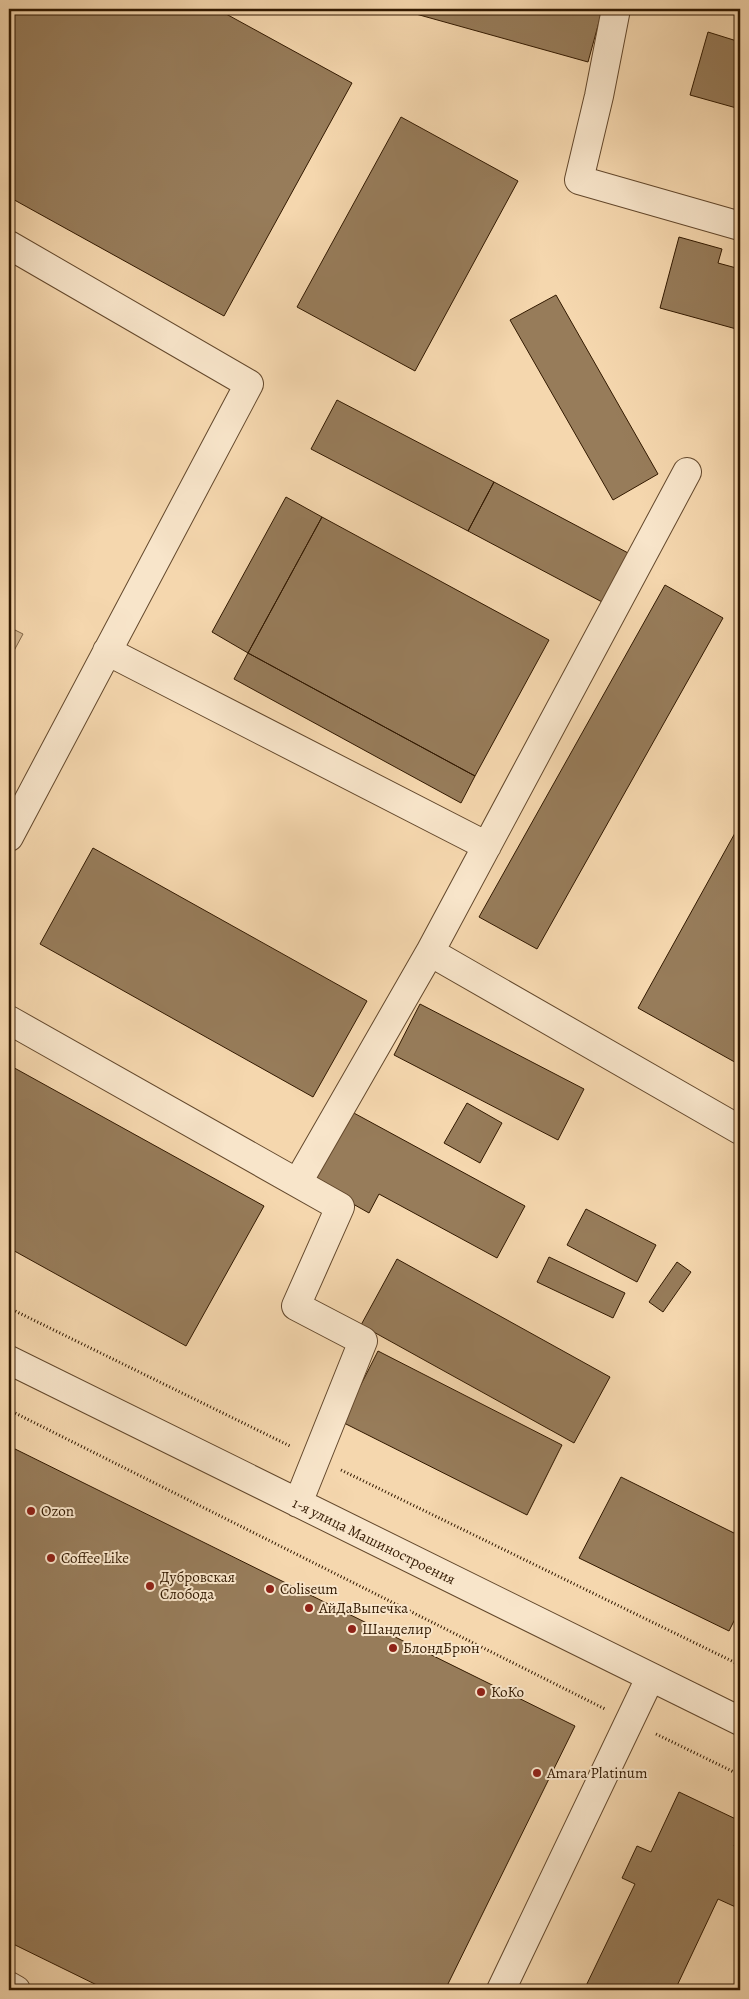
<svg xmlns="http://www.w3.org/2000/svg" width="749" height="1999" font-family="Alegreya,serif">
	<rect width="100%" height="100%" fill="#f5d7ae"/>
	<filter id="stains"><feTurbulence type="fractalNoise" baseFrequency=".004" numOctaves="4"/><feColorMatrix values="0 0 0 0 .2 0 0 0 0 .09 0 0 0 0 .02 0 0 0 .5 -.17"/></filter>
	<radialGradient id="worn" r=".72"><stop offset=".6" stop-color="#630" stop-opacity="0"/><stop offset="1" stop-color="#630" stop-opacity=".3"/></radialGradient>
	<path fill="#d4b790" stroke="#836848" d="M9 627 23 634 9 660Z"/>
	<path fill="#977c5a" stroke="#321900" d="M9 9H217L352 83 224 316 9 197Z
		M398 9H594L602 11 588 62Z
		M708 32 740 42V109L690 95Z
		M401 117 518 181 415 371 297 307Z
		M679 237 722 249 718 263 740 269V330L660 308Z
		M556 295 658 474 613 500 510 320Z
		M337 400 494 482 468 531 311 449Z
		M494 482 630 554 604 603 468 531Z
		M286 497 322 517 248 653 212 632Z
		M322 517 549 640 475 776 248 653Z
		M665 585 723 618 537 949 479 917Z
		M248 653 475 776 461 803 234 679Z
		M740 824V1065L638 1008Z
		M93 848 367 1001 313 1097 40 944Z
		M420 1004 584 1089 558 1140 394 1055Z
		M9 1065 264 1206 186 1346 9 1248Z
		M467 1103 502 1123 480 1163 444 1143Z
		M352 1112 525 1206 497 1258 379 1194 369 1213 314 1182Z
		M586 1209 656 1245 637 1282 567 1245Z
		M549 1257 625 1293 613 1318 537 1282Z
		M397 1259 610 1377 574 1443 361 1325Z
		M677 1262 691 1272 663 1312 649 1302Z
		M378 1351 562 1445 527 1515 342 1422Z
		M9 1446 575 1726 445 1990H107L9 1942Z
		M621 1477 740 1536V1609L729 1631 579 1558Z
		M679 1792 740 1821V1833L734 1846 740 1848V1909L718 1899 675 1990H584L635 1884 622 1878 637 1846 651 1852Z"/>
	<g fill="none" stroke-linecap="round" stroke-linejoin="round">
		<defs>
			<path id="minor" d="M616 9 599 96 579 180 740 226
				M9 245 249 384 9 837
				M107 651 487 846
				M430 952 687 472
				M9 1020 340 1207 296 1306 363 1341 298 1503
				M298 1182 430 952 740 1130
				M9 1360 740 1721
				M9 1986 16 1990
				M501 1990 650 1678"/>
		</defs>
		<use href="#minor" stroke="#63482c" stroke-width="30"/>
		<path stroke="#321900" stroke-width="3" stroke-dasharray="1 2.5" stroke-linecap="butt" d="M9 1308 290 1446
			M9 1410 605 1709
			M341 1470 740 1665
			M656 1734 740 1775"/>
		<use href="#minor" stroke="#f8e5ca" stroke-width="28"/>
	</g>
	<g fill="#8f2418" stroke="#f8e5ca" stroke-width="2">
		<circle cx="31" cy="1511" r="5"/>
		<circle cx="51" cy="1558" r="5"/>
		<circle cx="150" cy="1586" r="5"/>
		<circle cx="270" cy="1589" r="5"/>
		<circle cx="309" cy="1608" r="5"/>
		<circle cx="352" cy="1629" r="5"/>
		<circle cx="393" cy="1648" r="5"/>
		<circle cx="481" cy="1692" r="5"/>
		<circle cx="537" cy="1773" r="5"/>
	</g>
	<g text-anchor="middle" stroke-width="4" stroke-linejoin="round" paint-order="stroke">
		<g font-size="15" fill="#321900" stroke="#f8e5ca" text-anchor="start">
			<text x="41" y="1516">Ozon</text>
			<text x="61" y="1563">Coffee Like</text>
			<text x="160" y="1582">Дубровская<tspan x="160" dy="17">Слобода</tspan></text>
			<text x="280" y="1594">Coliseum</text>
			<text x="319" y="1613">АйДаВыпечка</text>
			<text x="362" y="1634">Шанделир</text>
			<text x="403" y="1653">БлондБрюн</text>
			<text x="491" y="1697">КоКо</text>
			<text x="547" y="1778">Amara Platinum</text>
		</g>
		<g font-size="15" fill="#321900" stroke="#f8e5ca">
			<text transform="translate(374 1541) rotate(26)" y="5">1-я улица Машиностроения</text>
		</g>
	</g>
	<rect width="749" height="1999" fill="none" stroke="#f5d7ae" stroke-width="30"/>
	<rect x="10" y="10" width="729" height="1979" fill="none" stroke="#321900" stroke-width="2.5"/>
	<rect x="15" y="15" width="719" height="1969" fill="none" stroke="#321900"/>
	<rect width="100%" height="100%" filter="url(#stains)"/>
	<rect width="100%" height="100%" fill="url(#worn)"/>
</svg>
